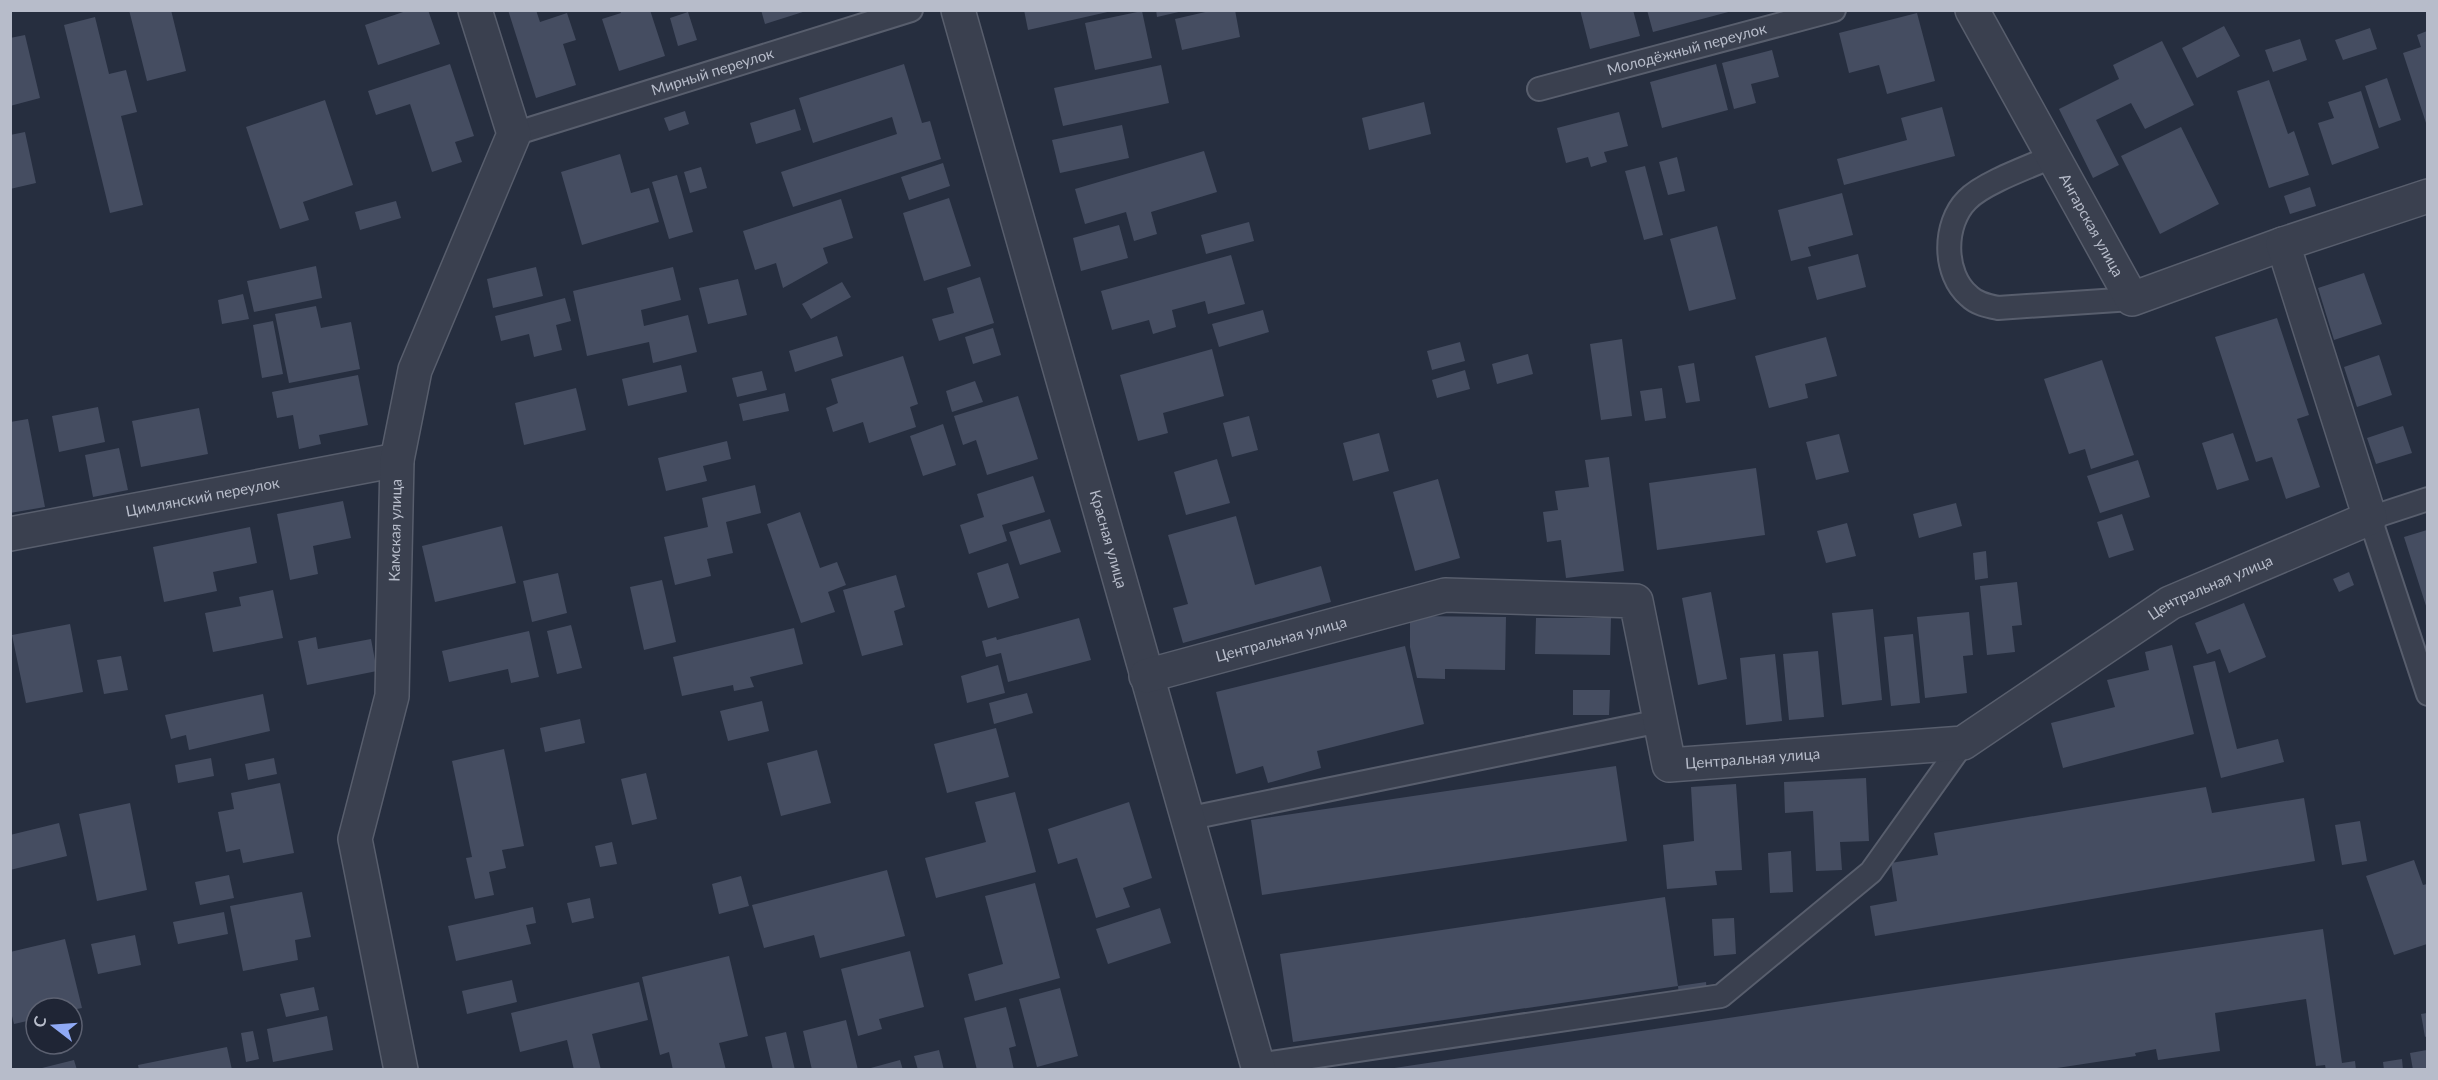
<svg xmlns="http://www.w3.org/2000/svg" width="2438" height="1080" font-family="Lato,sans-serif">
	<rect width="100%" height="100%" fill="#262e3f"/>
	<path fill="#454d61" d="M129 10H171L186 71 147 81Z
		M409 10H428L440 44 378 65 365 25Z
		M508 10H536L540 22 567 13 576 40 563 44 576 85 536 98Z
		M620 10H650L665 56 619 71 602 19 621 13Z
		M761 10H806V11L765 24Z
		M1024 10H1112V11L1028 30Z
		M1156 10H1183V11L1157 17Z
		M1214 10H1235L1240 37 1182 50 1175 19Z
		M1580 10H1633L1640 36 1590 49Z
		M1647 10H1732V11L1653 32Z
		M1142 11 1152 58 1095 70 1085 23Z
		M688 12 697 40 678 46 670 18Z
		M1917 13 1935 81 1887 94 1879 65 1849 73 1839 33Z
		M95 17 109 74 126 70 137 112 121 116 143 205 110 213 64 25Z
		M2224 26 2240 56 2197 78 2182 48Z
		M2370 28 2377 49 2343 60 2335 40Z
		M2427 31V126L2403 53 2421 47 2417 35Z
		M25 35 40 98 10 106V38Z
		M2300 39 2307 60 2273 72 2265 50Z
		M2162 41 2194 105 2145 129 2131 103 2096 120 2119 165 2093 178 2059 109 2119 79 2113 65Z
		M1772 50 1779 77 1751 84 1756 103 1734 109 1722 63Z
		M450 64 474 136 455 142 462 162 432 172 410 104 376 115 368 91Z
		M904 64 922 123 930 121 941 159 793 207 781 172 897 134 892 117 813 143 799 98Z
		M1716 64 1728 110 1662 128 1650 82Z
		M1161 65 1169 103 1063 126 1054 88Z
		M2387 78 2401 120 2379 128 2365 86Z
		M2269 80 2288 134 2294 131 2309 175 2269 188 2237 91Z
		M2361 91 2379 148 2332 165 2318 123 2334 118 2328 102Z
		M325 100 353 185 303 202 309 220 280 229 246 127Z
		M1424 102 1431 134 1369 150 1362 118Z
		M1942 107 1955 156 1844 185 1837 159 1907 140 1901 118Z
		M795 109 801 130 756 144 750 123Z
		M685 111 689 124 669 131 664 118Z
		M1619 112 1628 146 1604 152 1607 162 1591 167 1588 157 1566 163 1557 128Z
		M1122 125 1129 158 1060 173 1052 140Z
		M2181 127 2219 204 2160 234 2121 156Z
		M25 132 36 183 10 189V135Z
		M1204 151 1217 192 1151 212 1157 234 1134 241 1126 212 1085 224 1075 189Z
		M620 154 631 193 649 188 659 222 582 245 561 172Z
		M1677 157 1685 191 1668 195 1659 162Z
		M943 163 950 186 909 200 901 177Z
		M1645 166 1663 235 1644 240 1625 171Z
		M701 167 707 188 690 193 684 172Z
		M677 175 693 232 669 239 652 182Z
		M2310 187 2316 206 2290 214 2284 196Z
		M1842 193 1853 235 1808 247 1811 256 1791 261 1778 210Z
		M949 198 971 266 924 281 903 213Z
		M841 199 853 238 823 248 828 263 783 288 776 263 755 270 743 231Z
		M396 201 401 218 360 230 355 212Z
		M1249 222 1254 241 1206 254 1201 235Z
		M1119 225 1128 258 1081 271 1073 238Z
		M1717 226 1736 299 1689 311 1670 239Z
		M1858 254 1866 287 1817 300 1808 267Z
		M1231 255 1245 304 1208 314 1205 301 1172 310 1176 327 1153 334 1149 320 1112 330 1101 291Z
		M316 266 322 298 254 312 247 281Z
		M536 267 543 296 493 308 487 279Z
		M673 267 681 300 641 310 644 326 688 315 697 352 653 363 649 342 587 356 573 291Z
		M2364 273 2382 324 2334 340 2318 288Z
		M980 277 994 323 939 341 932 319 954 313 947 288Z
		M738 279 747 315 708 324 699 288Z
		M842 282 851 297 811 319 802 304Z
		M243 294 249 319 222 324 218 300Z
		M565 298 571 321 556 325 562 350 534 357 529 334 501 341 495 316Z
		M316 306 321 328 351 322 360 369 289 383 275 314Z
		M1263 310 1269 332 1219 347 1212 324Z
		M2277 318 2309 415 2297 419 2320 487 2286 499 2272 457 2256 462 2215 337Z
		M273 321 283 374 262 378 253 325Z
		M993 328 1001 355 973 364 965 337Z
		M837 336 843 356 795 372 789 351Z
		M1826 337 1837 376 1805 384 1808 398 1769 408 1755 356Z
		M1622 339 1632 416 1601 420 1590 344Z
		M1460 342 1465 361 1432 370 1427 351Z
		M1212 349 1224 396 1163 413 1168 433 1138 441 1120 375Z
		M1528 354 1533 374 1497 384 1492 364Z
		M2379 355 2392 395 2357 407 2344 367Z
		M903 356 918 404 910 407 916 427 869 443 863 422 833 432 826 408 838 403 831 379Z
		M2102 360 2134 455 2091 469 2085 449 2069 454 2044 379Z
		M1694 363 1700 401 1686 403 1678 366Z
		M681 365 687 392 628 406 622 379Z
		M1465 370 1470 389 1437 398 1432 380Z
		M762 371 767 390 737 397 732 378Z
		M358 375 368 425 319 435 321 444 299 449 293 415 277 418 272 392Z
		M975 381 983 402 952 412 946 391Z
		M576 388 586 430 524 445 515 403Z
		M1662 388 1666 418 1645 421 1640 391Z
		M785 393 789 411 743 421 739 404Z
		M1018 396 1038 459 987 475 976 440 963 445 954 416Z
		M98 407 105 442 59 452 52 416Z
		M199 408 208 454 141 467 132 421Z
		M1249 416 1258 450 1232 457 1223 423Z
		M28 419 45 507 10 513V422Z
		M943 424 956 465 923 476 910 436Z
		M2403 426 2412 453 2376 464 2367 438Z
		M1379 433 1389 471 1353 481 1343 443Z
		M2233 433 2249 480 2217 490 2202 443Z
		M1839 434 1849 472 1816 480 1806 442Z
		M727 441 731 459 703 466 707 481 666 491 658 458Z
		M119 448 128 490 93 497 85 455Z
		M1609 457 1624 571 1566 578 1561 540 1547 542 1543 512 1558 510 1555 491 1589 487 1585 460Z
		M1217 459 1230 503 1186 515 1174 472Z
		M2138 460 2150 497 2100 513 2087 476Z
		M1756 468 1765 535 1657 550 1649 483Z
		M1033 476 1045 512 1002 525 1007 541 969 554 960 525 984 517 977 494Z
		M1438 479 1460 558 1415 571 1393 492Z
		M755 485 761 513 726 522 733 553 707 559 711 576 675 585 664 537 708 527 702 498Z
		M343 501 351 538 313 546 318 574 290 580 277 514Z
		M1956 503 1962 526 1919 538 1913 514Z
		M800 512 820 568 837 562 846 585 828 592 835 612 801 623 767 524Z
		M2122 514 2134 550 2109 558 2097 522Z
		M1236 516 1255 585 1321 566 1331 602 1183 643 1173 608 1188 604 1168 535Z
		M1050 519 1061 552 1020 565 1009 532Z
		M1847 523 1856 556 1826 563 1817 531Z
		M502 526 516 583 435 602 422 546Z
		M250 527 257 563 213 572 217 591 164 602 153 547Z
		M2427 530V609L2404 537Z
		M1986 551 1988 578 1975 580 1973 553Z
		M1008 563 1019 598 988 608 977 573Z
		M2349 572 2354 585 2339 592 2333 579Z
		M558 573 567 613 532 622 523 581Z
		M896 575 905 607 894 611 903 645 862 656 843 590Z
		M662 580 676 642 644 650 630 587Z
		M2017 582 2022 625 2012 626 2015 652 1987 655 1980 586Z
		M273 590 283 638 213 652 205 613 241 606 239 597Z
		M1711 592 1727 679 1698 685 1682 598Z
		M2244 603 2266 657 2229 673 2220 649 2207 654 2195 623Z
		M1873 609 1882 700 1842 705 1832 613Z
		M1969 612 1973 655 1963 656 1967 693 1925 698 1917 617Z
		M1410 616 1506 617 1505 670 1445 669V679L1417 678 1410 647Z
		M1079 618 1091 660 1008 682 1001 653 986 657 982 641 996 637 997 640Z
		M1536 618H1611L1610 655 1535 654Z
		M70 624 83 692 26 703 12 635Z
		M571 625 582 668 557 674 547 631Z
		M794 628 803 664 750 677 754 687 734 691 733 685 682 696 673 657Z
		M529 631 539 677 511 683 508 669 449 682 442 651Z
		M1913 634 1920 703 1891 706 1884 637Z
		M316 637 318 649 371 639 377 671 307 685 298 641Z
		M2172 645 2194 734 2063 768 2051 723 2115 707 2107 680 2149 670 2145 652Z
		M1405 646 1424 724 1317 751 1321 768 1268 783 1263 766 1236 774 1216 692Z
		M1818 651 1824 717 1789 720 1783 654Z
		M1775 654 1782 721 1746 725 1740 658Z
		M121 656 128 690 104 694 97 660Z
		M2215 661 2237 749 2278 739 2284 762 2221 778 2193 666Z
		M998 665 1005 693 967 703 961 676Z
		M1573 690H1610L1609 715H1573Z
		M1027 693 1033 713 994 724 989 703Z
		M263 694 270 731 189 750 186 735 171 739 165 715Z
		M762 701 769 731 728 741 720 711Z
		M580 719 585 743 545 752 540 728Z
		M996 728 1009 777 947 793 934 744Z
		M504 749 524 846 502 850 506 868 489 872 494 895 475 899 466 858 472 857 452 761Z
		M817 750 831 803 781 816 767 763Z
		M211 758 214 776 178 783 175 765Z
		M274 758 277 774 248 780 245 764Z
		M1616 766 1627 841 1262 895 1251 820Z
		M646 773 657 819 632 825 621 779Z
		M1866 778 1869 841 1840 842 1842 870 1816 871 1813 811 1785 813 1784 782Z
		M280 783 294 853 243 863 240 849 226 852 218 812 234 809 231 793Z
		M1736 784 1742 870 1715 871 1717 885 1667 889 1663 845 1694 841 1691 787Z
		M2206 787 2212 813 2304 798 2315 861 1875 936 1870 906 1897 901 1891 863 1938 855 1934 833Z
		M1015 792 1036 872 936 898 925 858 986 842 975 802Z
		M1129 802 1152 878 1123 888 1130 907 1096 918 1077 858 1058 864 1048 829Z
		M130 803 147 890 97 901 79 814Z
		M2360 821 2367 861 2342 865 2335 825Z
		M59 823 67 856 10 870V835Z
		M612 842 617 864 600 867 595 846Z
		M1791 851 1793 892 1770 893 1768 853Z
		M2414 860 2423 885 2427 884V944L2394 955 2366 876Z
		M887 870 905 936 820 958 814 935 764 948 752 905Z
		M229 875 234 898 200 905 195 882Z
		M741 876 749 906 719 914 712 884Z
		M1035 883 1060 978 975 1001 968 974 1003 964 985 896Z
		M302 892 311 937 295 940 298 960 243 971 230 906Z
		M1665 897 1678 986 1706 982 1707 993 1679 997 1678 986 1293 1042 1280 954Z
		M590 898 594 918 572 923 567 903Z
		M533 907 536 923 526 925 531 944 456 961 448 926Z
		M1160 908 1171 943 1108 964 1096 929Z
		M224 912 228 934 178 944 173 922Z
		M1734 918 1736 954 1714 956 1712 919Z
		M2323 929 2342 1063 2355 1061 2356 1070H2326L2325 1065 2316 1066 2306 999 2215 1013 2220 1051 2158 1060 2156 1049 2135 1053 2136 1056 2044 1070H1381Z
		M135 935 141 965 98 974 91 944Z
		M65 939 82 1008 72 1010V1008H36V1019L14 1024 10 1008V952Z
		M910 951 924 1007 879 1019 882 1029 858 1036 841 969Z
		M729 956 748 1036 719 1043 726 1070H673L669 1052 660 1055 642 977Z
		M512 980 517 1002 467 1014 462 991Z
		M639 982 648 1020 592 1034 601 1070H574L567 1040 520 1052 511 1013Z
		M314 987 319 1010 286 1017 280 994Z
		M1060 988 1078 1056 1037 1067 1019 999Z
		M1006 1007 1016 1046 1009 1048 1014 1070H977L964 1018Z
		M2427 1013V1036L2425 1037 2421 1014Z
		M327 1016 333 1050 273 1062 267 1029Z
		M846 1020 858 1070H812L803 1031Z
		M253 1031 259 1059 246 1062 241 1033Z
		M786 1032 795 1070H773L765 1037Z
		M227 1047 232 1070H139L138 1065Z
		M939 1050 944 1070H918L914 1056Z
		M2427 1050V1070H2413L2410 1053Z
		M2402 1059 2403 1070H2384L2383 1062Z
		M74 1060 77 1070H38V1069Z
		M900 1060 903 1070H867V1069Z"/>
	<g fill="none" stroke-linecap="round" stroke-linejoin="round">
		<defs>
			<g id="lane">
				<path id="s1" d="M1539 89 1834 10"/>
				<path id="s2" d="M514 134 911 10"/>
				<path d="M2054 156C2031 166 1983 183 1967 200 1943 224 1943 274 1969 296 1977 304 1988 306 1998 308L2132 299"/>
				<path d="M2428 499 2370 518 2428 694"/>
				<path d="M1186 819 1660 721"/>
				<path d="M1257 1065 1721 996 1871 872 1963 743"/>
			</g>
			<g id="street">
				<path id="s3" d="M958 10 1259 1070"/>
				<path id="s4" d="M1972 10 2132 299 2283 244"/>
				<path id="s5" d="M10 534 397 460"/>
				<path id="s6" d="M1146 676 1445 595 1636 601 1669 765 1963 743 2170 603 2370 518 2283 244 2428 196"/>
				<path id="s7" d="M401 1070 355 839 392 696 397 460 415 370 514 134 475 10"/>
			</g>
		</defs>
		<use href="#lane" stroke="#585e6d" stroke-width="26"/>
		<use href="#street" stroke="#585e6d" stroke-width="36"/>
		<use href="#lane" stroke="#3a404f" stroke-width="22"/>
		<use href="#street" stroke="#3a404f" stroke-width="33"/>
	</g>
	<g text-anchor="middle" stroke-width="4.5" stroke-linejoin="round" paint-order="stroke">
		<g font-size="15" fill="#b7bcca" stroke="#1f2535">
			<text dy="5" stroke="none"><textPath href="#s1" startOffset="153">Молодёжный переулок</textPath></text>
			<text dy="5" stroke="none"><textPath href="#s2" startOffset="208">Мирный переулок</textPath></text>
			<text dy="5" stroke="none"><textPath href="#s4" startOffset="246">Ангарская улица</textPath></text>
			<text dy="5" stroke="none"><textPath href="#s5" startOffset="196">Цимлянский переулок</textPath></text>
			<text dy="5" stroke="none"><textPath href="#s7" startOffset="549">Камская улица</textPath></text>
			<text dy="5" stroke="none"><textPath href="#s3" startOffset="550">Красная улица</textPath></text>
			<text dy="5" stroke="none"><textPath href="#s6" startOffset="1256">Центральная улица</textPath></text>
			<text dy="5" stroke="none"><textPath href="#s6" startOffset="140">Центральная улица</textPath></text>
			<text dy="5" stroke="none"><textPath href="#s6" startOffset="752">Центральная улица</textPath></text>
		</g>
	</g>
	<rect width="2438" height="1080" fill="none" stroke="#b7bcca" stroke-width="24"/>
	<g transform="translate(54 1026) rotate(287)"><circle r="28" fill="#1f2535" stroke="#5c6171" stroke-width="1.5"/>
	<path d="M0-4.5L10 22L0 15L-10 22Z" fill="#90aaf5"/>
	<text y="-9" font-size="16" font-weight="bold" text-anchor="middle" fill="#b7bcca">С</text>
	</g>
</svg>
